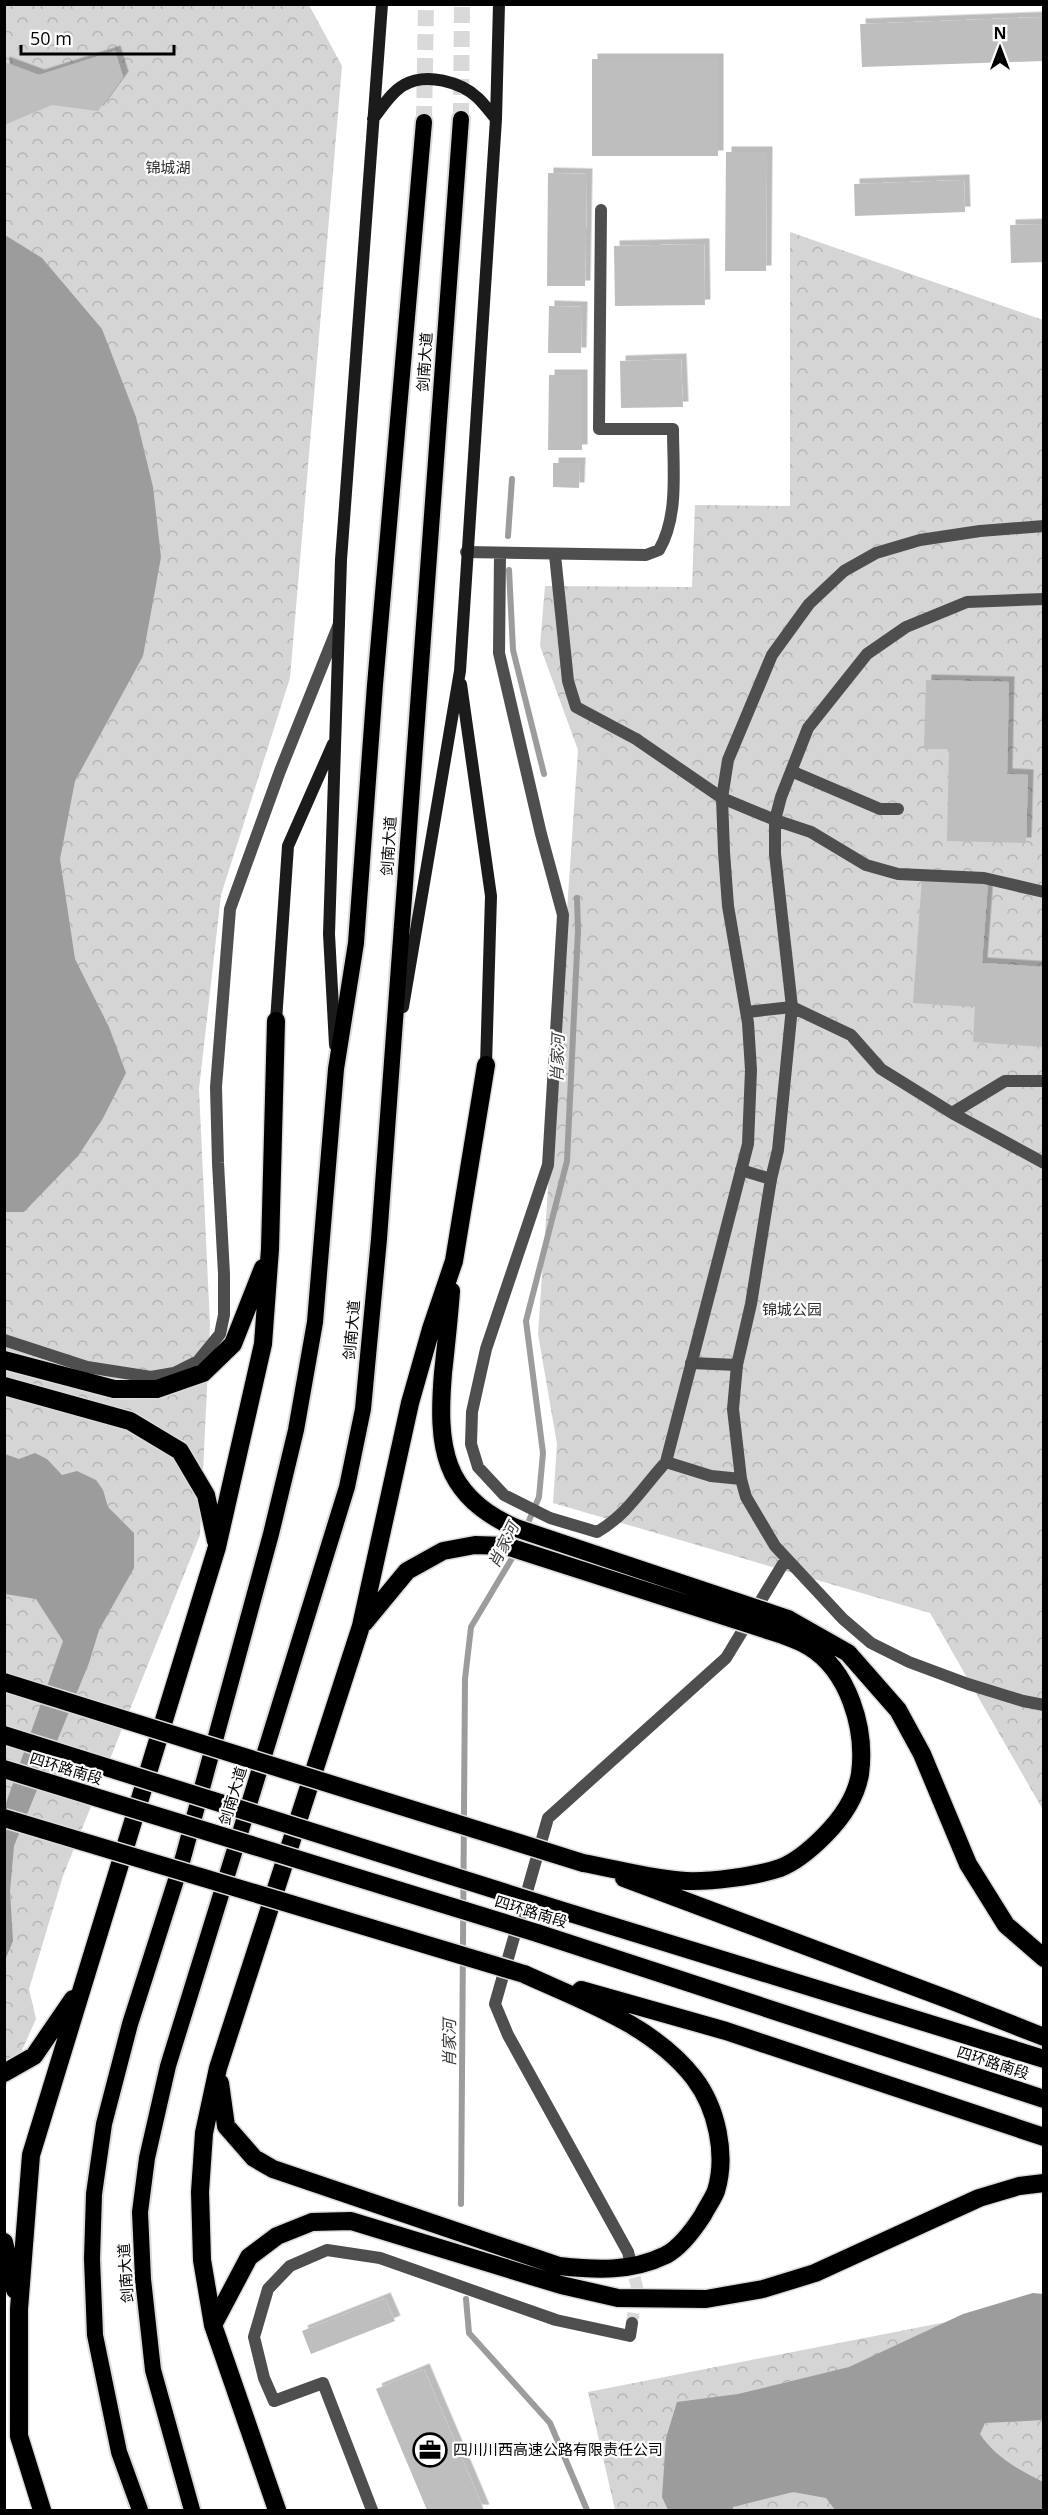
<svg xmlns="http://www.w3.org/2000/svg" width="1048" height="2515" font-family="'Open Sans','Noto Sans SC',sans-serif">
	<defs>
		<pattern id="forest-crowns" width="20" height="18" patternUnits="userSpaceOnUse" patternTransform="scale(1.5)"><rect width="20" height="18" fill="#d5d5d5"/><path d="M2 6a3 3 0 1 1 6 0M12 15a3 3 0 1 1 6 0" fill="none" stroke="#b5b5b5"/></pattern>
		<filter id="shadow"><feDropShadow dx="5.5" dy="-5.5" stdDeviation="0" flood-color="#0004"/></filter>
	</defs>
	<rect width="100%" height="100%" fill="#fff"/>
	<path fill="url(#forest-crowns)" d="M5 5H309L342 66 290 678 221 895 199 1089 210 1325 200 1535 63 1876 29 1989 36 2019 5 2088Z
		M790 232 1043 320V1810L930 1613 553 1503 557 1444 538 1334 578 750 540 646 545 586 692 587 695 505 790 506Z
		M1043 2303V2510H615L588 2392Z"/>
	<path fill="#9c9c9c" d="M5 235 42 258 102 329 136 417 153 487 161 557 143 656 75 781 60 859 75 959 109 1027 126 1073 102 1120 78 1156 24 1212H4Z
		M35 1453 47 1459 62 1475 77 1471 96 1480 103 1490 108 1507 134 1533V1568L99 1630 89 1663 14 1846 10 1891 13 1941 5 1960V1806L63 1641 36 1599 5 1594V1454L19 1459Z
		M1033 2293 1043 2294V2420L985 2423 980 2434C994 2456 1020 2471 1043 2482V2510H835L826 2498 793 2492 733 2507V2510H668L662 2497 666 2438 677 2402 738 2394 849 2367 963 2314Z"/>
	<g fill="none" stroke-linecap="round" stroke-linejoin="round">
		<path stroke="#9c9c9c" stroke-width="6" d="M508 536 512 479
			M509 570 513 650 544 774
			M525 1530 539 1497 543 1453 526 1321 567 1161 578 931 577 898
			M461 2204 465 1679 471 1627 517 1550
			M466 2299 469 2333 550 2423 587 2510"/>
	</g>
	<path fill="#bebebe" filter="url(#shadow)" d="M1044 17V61L862 67 860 24Z
		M115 51 123 77 98 111 52 105 4 125V62L39 75Z
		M592 59H718V156H592Z
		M726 152H767L766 271H725Z
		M548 173 587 174 585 286H547Z
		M964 180 965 212 855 216 854 184Z
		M1044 224V262L1011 263 1010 225Z
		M704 244 705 305 615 306 614 246Z
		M549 306 582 307 581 353H548Z
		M681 359 683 407 621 408 620 361Z
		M549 375H582V450H548Z
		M553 463H580L579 488 553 487Z
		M926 680 1009 682 1007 774 1028 775 1026 843 947 841 949 749H924Z
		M922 878 988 882 982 963 1044 967V1047L973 1042 975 1007 913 1003Z
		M385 2298 395 2321 311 2354 302 2331Z
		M424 2369 484 2510H427L376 2389Z"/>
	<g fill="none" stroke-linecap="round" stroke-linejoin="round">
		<path stroke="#d9d9d9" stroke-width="12" stroke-dasharray="12 6" stroke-linecap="butt" d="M630 2260 637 2287 632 2323"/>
		<path stroke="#d9d9d9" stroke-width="16" stroke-dasharray="16 8" stroke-linecap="butt" d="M461 119 462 4
			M424 122 426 4"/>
		<defs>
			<path id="trunk" d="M140 2510 119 2452 95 2335 92 2259 94 2194 104 2124 130 2024 183 1858 271 1534 296 1430 315 1322 336 1069 356 943 375 685 424 122
				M192 2510 153 2370 143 2279 140 2212 147 2158 168 2066 347 1487 363 1409 379 1239 461 119"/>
			<path id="motorway" d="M451 1291C449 1318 446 1346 443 1373 437 1446 442 1496 516 1528
				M4 1360 114 1389H157L203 1373 233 1344 263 1268
				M4 1386 130 1421 180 1451 206 1495 216 1541
				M788 1619 848 1653 898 1710 922 1754 968 1864 1006 1925 1044 1958
				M364 1623 407 1571 443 1551 475 1545 506 1546
				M583 1863C616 1869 652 1879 686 1881 710 1882 757 1876 780 1868 796 1862 812 1848 824 1836 841 1819 856 1798 860 1774 866 1729 849 1670 808 1646 800 1641 791 1638 783 1635
				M624 1878 950 2000 1044 2037
				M557 1909 1044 2059
				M537 1933 1044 2099
				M581 1990 726 2031 1044 2137
				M4 2073 34 2056 73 1999
				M220 2083 226 2126 254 2158 273 2169 559 2266C596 2270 631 2272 666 2255 681 2247 694 2229 703 2215 707 2207 713 2199 716 2191 727 2155 717 2108 694 2078 653 2025 583 2001 524 1974
				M4 2242 15 2290
				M213 2325 249 2257 277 2236 312 2222 351 2221 561 2285 618 2298 706 2299 763 2289 815 2273 979 2198 1019 2186 1044 2183
				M42 2510 19 2436V2309L31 2155 217 1547 263 1344 270 1249 276 1021
				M277 2510 213 2325 202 2260 200 2192 204 2133 218 2068 361 1626 410 1403 431 1329 454 1261 486 1065"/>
		</defs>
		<use href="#trunk" stroke="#dbdbdb" stroke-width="20"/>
		<use href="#motorway" stroke="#dbdbdb" stroke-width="21"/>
		<path stroke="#4e4e4e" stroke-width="12" d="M555 555 568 681 576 707 636 739 722 798 775 820
			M747 1012 792 1007
			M741 1170 771 1179
			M691 1363 737 1365"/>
		<path stroke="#4e4e4e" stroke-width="12" d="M466 552 646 555 659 550C679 516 673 469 673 429H599L601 210
			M500 554 499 653 541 834 563 915 548 1165 486 1349 472 1412 471 1444 478 1467 504 1495 550 1518 597 1532C627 1515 643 1487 666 1462L748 1144 751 1070 748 1023 728 906 724 852 722 798 728 760 772 655 809 604 844 571 876 553 920 540 980 531 1044 526
			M1044 599 967 602 906 627 867 654 808 728 781 797 775 820V854L792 1007 778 1150 771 1179 751 1304 737 1365 733 1409 741 1479 746 1497 775 1546 843 1619 871 1643 909 1662 968 1684 1023 1701 1044 1705
			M791 771 880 809H898
			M775 820 811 832 866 865 898 874 984 878 1044 892
			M792 1007 851 1035 881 1069 952 1113 1044 1163
			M952 1113 1005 1081H1044
			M4 1340 87 1367 151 1377 174 1373 198 1361 220 1334 224 1315V1274L218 1163 216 1087 230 909 280 771 339 624
			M666 1462 711 1476 741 1479
			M630 2260 628 2252 508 2035 495 2004 548 1818 726 1658 786 1559
			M372 2510 323 2383 274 2401 264 2378 254 2337 268 2289 290 2266 327 2250 380 2258 556 2320 630 2336 632 2323"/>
		<path stroke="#1b1b1b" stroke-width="12" d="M373 119C382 108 391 92 404 85 426 72 461 82 478 98 485 105 490 112 496 119
			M461 684 491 896 486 1065
			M403 1007 460 671 496 119 499 4
			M276 1021 288 846 333 744
			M335 1045 329 934 341 560 382 4"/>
		<use href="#trunk" stroke="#000" stroke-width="16"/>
		<use href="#motorway" stroke="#000" stroke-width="18"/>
		<defs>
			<path id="motorway-bridge" d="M516 1528 788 1619
				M506 1546 783 1635
				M4 1682 583 1863
				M4 1735 557 1909
				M4 1769 537 1933
				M4 1818 524 1974"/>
		</defs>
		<use href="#motorway-bridge" stroke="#dbdbdb" stroke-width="21" stroke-linecap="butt"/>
		<use href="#motorway-bridge" stroke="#000" stroke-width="18"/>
	</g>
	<defs>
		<symbol id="office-ring" viewBox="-11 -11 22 22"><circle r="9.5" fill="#fff" stroke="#000" stroke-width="1.5"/><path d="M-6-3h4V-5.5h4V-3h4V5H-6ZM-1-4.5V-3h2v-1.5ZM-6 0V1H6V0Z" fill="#000"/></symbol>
	</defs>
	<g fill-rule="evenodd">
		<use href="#office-ring" x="411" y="2431" width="38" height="38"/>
	</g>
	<g text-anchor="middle" stroke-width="4.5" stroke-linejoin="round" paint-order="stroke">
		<g font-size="15" fill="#2c2c2c" stroke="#fff">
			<text x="168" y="173">锦城湖</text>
			<text x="792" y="1315">锦城公园</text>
		</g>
		<g font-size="15" fill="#000" stroke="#fff">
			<text transform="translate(425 362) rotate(-86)" y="5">剑南大道</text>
			<text transform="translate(389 846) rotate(-86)" y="5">剑南大道</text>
			<text transform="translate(352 1330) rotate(-85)" y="5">剑南大道</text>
			<text transform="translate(66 1769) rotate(17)" y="5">四环路南段</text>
			<text transform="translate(233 1796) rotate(-73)" y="5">剑南大道</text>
			<text transform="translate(531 1912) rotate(17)" y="5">四环路南段</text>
			<text transform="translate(993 2063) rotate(18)" y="5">四环路南段</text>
			<text transform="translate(126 2273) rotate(-94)" y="5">剑南大道</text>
		</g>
		<g font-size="15" fill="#000" stroke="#fff" text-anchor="start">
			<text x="453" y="2455">四川川西高速公路有限责任公司</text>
		</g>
		<g font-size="16" font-style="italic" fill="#3d3d3d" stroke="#fff">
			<text transform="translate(557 1058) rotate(-88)" y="6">肖家河</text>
			<text transform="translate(503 1545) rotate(-64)" y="6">肖家河</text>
			<text transform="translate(449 2043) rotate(-90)" y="6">肖家河</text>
		</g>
	</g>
	<rect width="1048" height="2515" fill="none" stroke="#000000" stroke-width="12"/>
	<g transform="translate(1000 48)" stroke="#ffffff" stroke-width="4.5" paint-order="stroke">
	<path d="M0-4.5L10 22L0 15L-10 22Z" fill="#000000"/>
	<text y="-9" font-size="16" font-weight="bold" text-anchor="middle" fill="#000000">N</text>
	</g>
	<path d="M21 45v9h153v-9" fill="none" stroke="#000000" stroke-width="3"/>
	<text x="30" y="45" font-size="18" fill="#000000" stroke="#ffffff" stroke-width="4.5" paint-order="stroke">50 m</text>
</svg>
